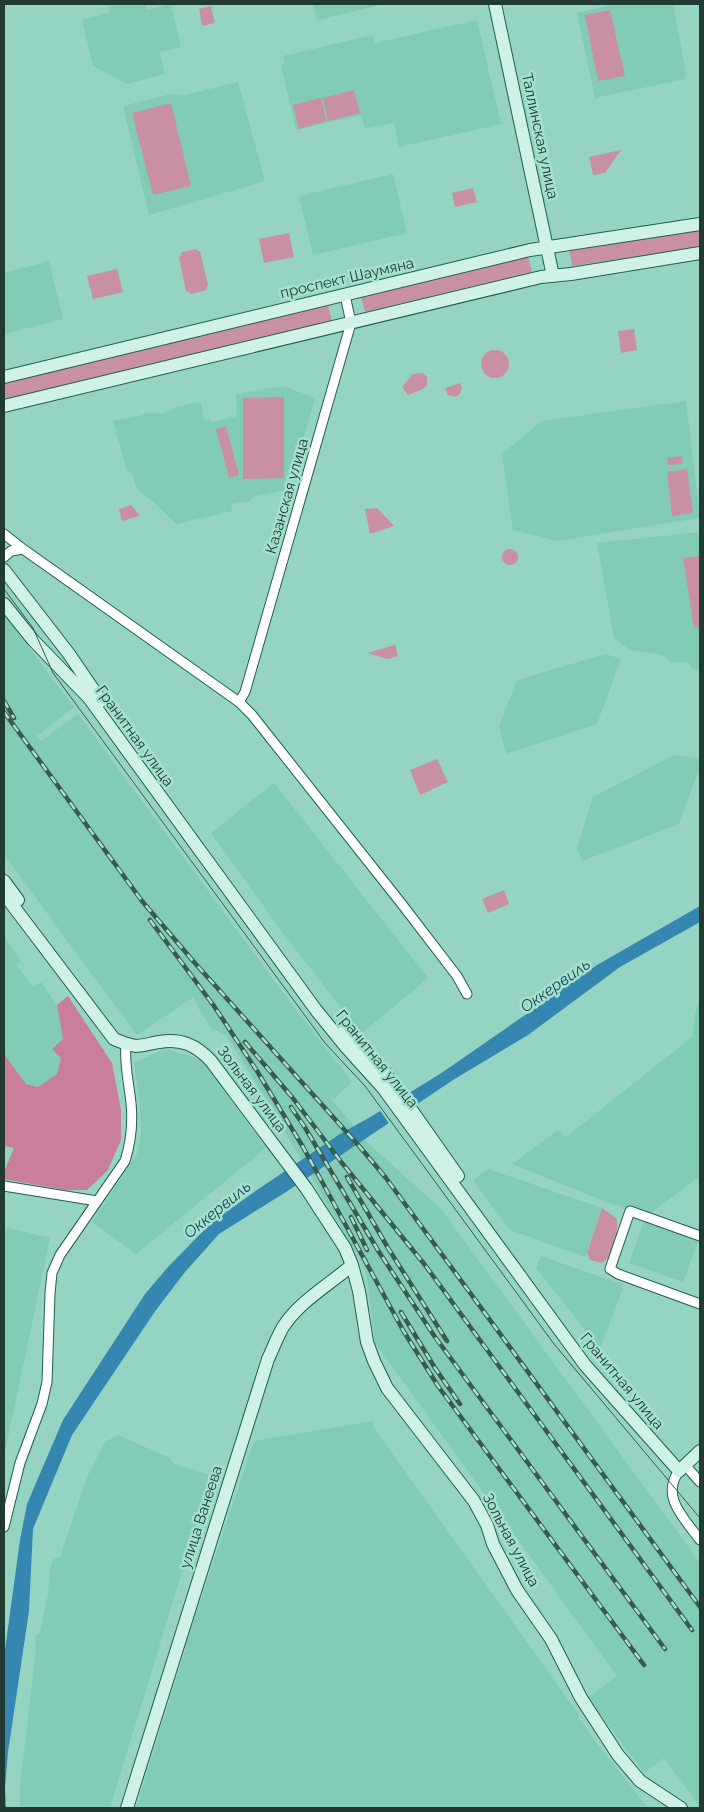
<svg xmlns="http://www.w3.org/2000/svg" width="704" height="1812" font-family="Raleway,sans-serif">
	<rect width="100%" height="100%" fill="#95d4c2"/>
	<path fill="#82cbb6" d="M108 4H145L147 10 171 4 181 47 160 52 165 74 127 84 93 66 82 20 110 12Z
		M313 4H385L317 20Z
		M613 4H673L686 73 685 79 595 98 577 13Z
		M477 20 501 124 399 147 394 123 365 129 361 115 296 130 281 65 285 64 283 56 373 35 375 43Z
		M238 82 265 181 149 215 123 106 171 94 185 95Z
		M393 174 407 233 313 255 299 196Z
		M49 261 63 319 4 334V273Z
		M283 386 315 398 289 489 253 497 249 501 231 504 233 511 176 524 157 505 137 489 131 472 127 471 113 421 151 413 160 414 168 412 176 407 201 402 204 420 209 419 213 422 237 416 236 394Z
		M686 401 700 518 557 541 513 530 502 454 542 421Z
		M700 532V670L693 669 686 662 673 663 662 655 630 650 614 638 597 543Z
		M4 615 74 707 37 736 41 741 78 714 281 990 352 1082 334 1099 328 1095 368 1143 441 1209 700 1563V1808L687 1788H686L664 1758 644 1773 588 1698 617 1676 375 1343 367 1277 363 1265 256 1083 226 1035 211 1028 197 1006 194 997 137 1035 4 855Z
		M606 654 621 659 597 724 506 754 499 726 517 680Z
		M674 755 700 759V766L679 824 582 861 577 848 593 797Z
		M274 783 428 978 361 1034 283 933 211 833Z
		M4 936 21 961 16 965 33 987 41 982 57 1005 63 1039 52 1049 61 1058 57 1074 38 1087 26 1084 4 1054Z
		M700 998V1176L651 1213 611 1204 512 1164 558 1130 566 1137 692 1037 695 1015Z
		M164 1049 201 1059 266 1148 136 1254 92 1222 137 1154 141 1135 140 1103 134 1063Z
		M488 1169 602 1208 585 1257 510 1230 473 1180Z
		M644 1221 698 1241 683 1282 629 1263Z
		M4 1227 50 1238 4 1456Z
		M541 1256 624 1285 600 1349 536 1268Z
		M373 1421 374 1428 579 1715V1718L595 1741 648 1808H136L186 1647 187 1641 254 1441Z
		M118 1435 170 1458 174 1464 207 1474 210 1480 110 1808H20V1787L36 1648 35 1637 40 1633 48 1594 50 1571 53 1558 60 1557 87 1477 105 1442Z"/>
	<path fill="#c88fa5" d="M211 6 215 23 202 26 199 9Z
		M610 10 625 76 598 81 585 15Z
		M354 90 360 113 328 121 323 98Z
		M321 98 327 121 299 129 293 105Z
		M171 103 191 186 153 195 132 113Z
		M621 150 605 173 593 175 589 157Z
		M473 188 477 202 455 207 452 193Z
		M700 229V247L572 266 569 248Z
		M289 233 294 257 264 263 259 239Z
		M196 249 200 252 208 285 206 290 192 294 186 291 179 258 182 252Z
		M528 256 532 272 365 312 361 296Z
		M117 269 123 292 93 299 87 276Z
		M328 305 332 321 4 399V382Z
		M634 329 637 350 621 353 618 331Z
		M481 364a14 14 0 1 1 28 0a14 14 0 1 1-28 0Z
		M423 373 427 377V385L423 389 408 395 402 387 413 374Z
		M460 383 462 388 460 394 455 397 448 395 445 388Z
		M284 397V478L243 479V398Z
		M226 426 239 475 229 478 216 429Z
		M682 456 683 464 668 465 667 458Z
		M687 469 693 513 672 516 667 472Z
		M131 505 140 516 122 521 119 509Z
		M377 508 394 526 370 534 365 509Z
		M502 557a8 8 0 1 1 16 0a8 8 0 1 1-16 0Z
		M700 556V627L694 628 683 558Z
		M395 645 398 656 387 659 368 653Z
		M437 759 448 782 420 795 410 770Z
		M504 890 509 904 488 913 482 899Z
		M602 1208 617 1219C618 1233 615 1255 602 1263L590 1260 587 1253Z"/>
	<path fill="#c97e9c" d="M68 996 112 1063 121 1110V1140L108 1170 87 1190H65L4 1179V1172L14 1148 4 1146V1054L26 1084 38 1087 57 1074 61 1058 52 1049 63 1039 57 1005Z"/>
	<path fill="#3586b0" d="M700 906V922L620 967 528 1035 453 1080 286 1192 219 1234 185 1272 156 1310 72 1435 33 1529 29 1611 8 1752 5 1788 6 1808H4V1657L20 1540 27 1504 63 1420 145 1294 168 1267 212 1222 257 1190 340 1134 372 1116 443 1072 597 965Z"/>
	<path fill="#95d4c2" d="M408 1090 419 1106 390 1125 379 1109Z"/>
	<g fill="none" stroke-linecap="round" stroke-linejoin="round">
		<defs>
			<path id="street" d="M4 534 23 549 239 702 252 715 401 903 457 976 467 994
				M4 557 11 551 23 549
				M239 702 245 692 351 323 345 295
				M4 1186 97 1201
				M700 1236 630 1211 610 1269 618 1274 700 1304
				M685 1465 700 1482
				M679 1471C660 1497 685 1519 700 1540
				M4 1527 20 1463 42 1404 47 1382 50 1293 52 1273 60 1255 125 1161C131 1142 133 1123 131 1103 129 1083 124 1065 126 1044"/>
			<path id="secondary" d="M495 4 553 276
				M4 377 530 250 700 224
				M4 406 541 277 571 274 700 253
				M4 570 69 654 101 701
				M4 604 33 640 89 698 316 1010 346 1047 383 1088 585 1365 679 1471 700 1451
				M4 881 18 900
				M4 894 114 1039C121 1042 128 1045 136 1046 143 1046 152 1043 159 1042 181 1038 196 1045 211 1061L306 1188 345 1248 352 1265 359 1291 367 1342 374 1361 387 1388 474 1501 487 1525 493 1544 517 1590 551 1639 581 1698 618 1755 640 1781 681 1808
				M344 1031 353 1042 384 1071 458 1176
				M127 1808 268 1359C273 1349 277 1337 283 1327 300 1301 329 1285 352 1265"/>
		</defs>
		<use href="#street" stroke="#1f5f50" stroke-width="11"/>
		<use href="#secondary" stroke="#1f5f50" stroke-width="14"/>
		<use href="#street" stroke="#fff" stroke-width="9"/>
		<use href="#secondary" stroke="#d0f1e8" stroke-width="12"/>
		<path stroke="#385a50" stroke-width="1" d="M4 589 33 628 53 673 306 1017 325 1043 365 1086 554 1344 700 1518"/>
		<defs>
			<path id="rail" d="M4 701 14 718
				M4 712 142 901 194 962 360 1147 386 1178 700 1607
				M150 920 214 1006 257 1071 303 1147 404 1332 438 1386 644 1665
				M245 1042 292 1097 342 1163 425 1265 692 1630
				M291 1107 304 1126 379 1252 435 1337 665 1649
				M347 1177 388 1248 447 1341
				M351 1217 367 1250
				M401 1312 435 1368 460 1404"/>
		</defs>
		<use href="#rail" stroke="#385a50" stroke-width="4.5"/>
		<use href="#rail" stroke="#a2e1cf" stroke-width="2.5" stroke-dasharray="8" stroke-linecap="butt"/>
	</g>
	<g text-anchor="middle" stroke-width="5" stroke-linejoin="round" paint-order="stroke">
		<g font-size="15" fill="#213b33" stroke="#a2e1cf">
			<text transform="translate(540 136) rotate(78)" y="5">Таллинская улица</text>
			<text transform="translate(347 278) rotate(-13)" y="5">проспект Шаумяна</text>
			<text transform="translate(287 496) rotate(-74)" y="5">Казанская улица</text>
			<text transform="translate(135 736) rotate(54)" y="5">Гранитная улица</text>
			<text transform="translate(377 1059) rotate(51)" y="5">Гранитная улица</text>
			<text transform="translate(252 1089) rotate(53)" y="5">Зольная улица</text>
			<text transform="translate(622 1381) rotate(50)" y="5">Гранитная улица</text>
			<text transform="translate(201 1517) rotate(-72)" y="5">улица Ванеева</text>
			<text transform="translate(511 1540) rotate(62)" y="5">Зольная улица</text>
		</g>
		<g font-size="16" font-style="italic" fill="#1d4053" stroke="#a2e1cf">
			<text transform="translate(555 985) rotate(-35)" y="6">Оккервиль</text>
			<text transform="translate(217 1209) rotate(-39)" y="6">Оккервиль</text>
		</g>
	</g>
	<rect width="704" height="1812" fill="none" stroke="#213b33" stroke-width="10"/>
</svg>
